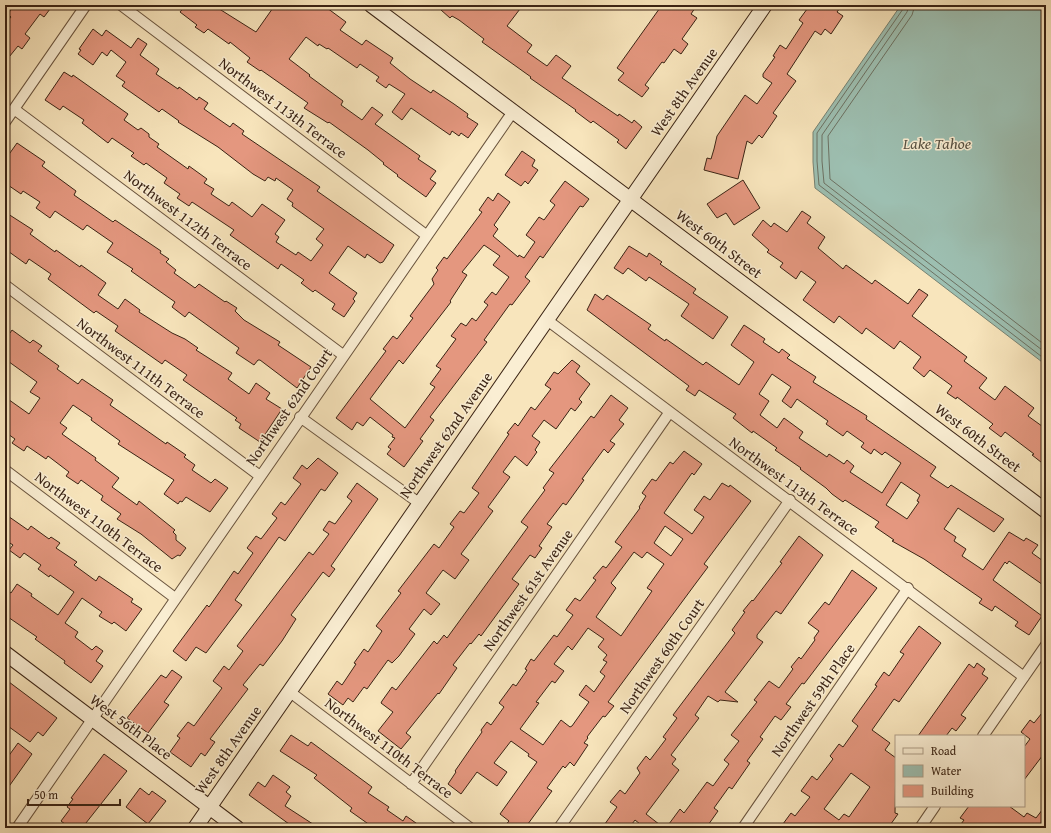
<svg xmlns="http://www.w3.org/2000/svg" width="1051" height="833" font-family="'Gentium Book Plus',serif">
	<rect width="100%" height="100%" fill="#f8e5bc"/>
	<filter id="stains"><feTurbulence type="fractalNoise" baseFrequency=".005" numOctaves="4"/><feColorMatrix values="0 0 0 0 .2 0 0 0 0 .09 0 0 0 0 .02 0 0 0 .5 -.17"/></filter>
	<radialGradient id="worn" r=".72"><stop offset=".6" stop-color="#630" stop-opacity="0"/><stop offset="1" stop-color="#630" stop-opacity=".3"/></radialGradient>
	<path fill="#9dbfb1" stroke="#758172" d="M901 5H1046V365L815 188 813 162V132Z"/>
	<g fill="none" stroke-linecap="round" stroke-linejoin="round">
		<path stroke="#6c7162" stroke-width="1" d="M904 5 903 9 817 133V161L819 185 1046 360
			M909 5 907 12 822 135V161L824 183 1046 353
			M915 5 912 15 828 136 830 179 1046 346"/>
	</g>
	<path fill="#e4977f" stroke="#3a2314" fill-rule="evenodd" d="M14 5H53L44 17 40 14 25 34 30 38 22 49 18 46 5 62V24L11 17 8 14Z
		M186 5H203L208 9 213 5 256 32 275 5H323L346 22 340 30 362 45 366 40 393 58 390 63 410 79 431 93 433 90 454 104 468 114 467 117 478 124 468 138 461 133 459 136 452 131 450 135 411 108 402 120 392 112 405 94 389 84 386 88 376 81 379 77 360 64 357 68 328 48 327 49 319 44 318 46 306 37 289 59 310 75 309 76 343 101 341 105 362 120 372 107 383 115 375 124 420 156 418 159 436 171 430 179 436 183 426 197 397 176 398 175 383 164 384 163 368 150 329 122 328 123 304 108 308 103 261 70 260 71 247 62 250 58 230 42 229 44 208 29 204 33 195 27 197 25 180 12Z
		M438 5H523L507 26 532 45 527 52 547 66 556 55 571 66 562 78 618 116 619 114 632 123 634 120 642 127 626 149 617 142 619 140 593 121 591 123 575 111 576 110 530 78 531 77 482 42 484 39 459 20 452 16 450 18 441 10 443 9Z
		M662 5H697L691 14 697 18 682 39 688 44 681 54 674 49 664 63 662 62 645 85 649 88 642 97 618 80 624 73 617 68Z
		M810 5H842L837 12 843 16 831 34 825 29 821 35 815 31 787 74 796 81 773 113 777 116 762 138 759 135 752 144 747 141 738 179 704 170 707 158 711 159 714 149 717 136 745 95 757 104 772 83 763 77V74L775 57 773 56 780 45 786 49 803 23 799 20Z
		M93 29 102 36 106 30 131 48 138 38 147 44 140 55 159 69 156 74 178 89 179 87 197 100 199 97 208 103 204 109 230 127 233 123 244 131 242 134 320 187 317 191 394 245 383 262 380 263 367 254 365 258 348 246 329 273 357 293 353 299 355 301 344 317 332 309 335 304 315 290 313 292 301 283 304 280 281 264 278 269 230 235 234 230 192 202 189 206 177 198 180 194 164 183 167 178 146 163 144 165 131 156 134 153 112 138 108 143 82 123 84 120 63 106 60 110 45 100 64 72 72 77 73 75 128 114 124 120 138 130 141 128 149 134V137L159 144 157 147 188 169 189 166 207 179 204 183 214 189 211 194 229 206 232 202 252 217 262 204 285 220 275 234 279 237 276 242 296 255 298 252 311 261 323 245 316 239 324 229 292 206 293 203 287 199 293 190 276 178 275 181 268 177 265 181 253 174 218 147 178 122 179 121 162 109 159 112 122 86 125 82 116 76 126 62 111 50 107 56 102 52 93 65 78 54 81 50 79 49Z
		M17 143 45 162 42 166 76 191 74 195 113 222 115 220 161 251 160 253 169 259 166 262 176 270 174 273 195 288 199 284 225 302 226 301 237 308 235 311 244 320 280 342 278 345 311 367 297 388 260 360H258L254 365 236 353 239 348 189 312 185 317 172 307 175 302 131 271 133 269 107 252 113 243 87 225 83 230 55 211 50 218 36 208 40 202 23 191 21 194 5 183V160Z
		M522 151 535 160 532 166 538 170 528 184 525 181 521 186 505 175Z
		M743 180 760 208 734 225 726 213 717 218 707 204Z
		M565 181 589 199 583 207 580 206 543 258 540 256 525 277 530 281 512 305 510 304 484 340 487 342 430 417 434 420 420 439 423 441 404 467 387 454 391 449 388 447 395 438 392 437 393 435 370 417 363 426 357 422 352 430 336 418 386 351 383 349 393 336 397 339 413 318 410 316 434 284 432 279 438 270 436 268 444 257 447 259 482 212 479 210 488 197 493 201 498 193 510 202 494 225 498 229 493 236 518 257 519 255 524 258 535 242 526 235 539 217 544 220 555 205 550 201ZM484 245 500 256 493 265 509 277 496 295 492 292 484 302 488 305 476 321 472 318 466 326 461 323 451 336 456 339 436 366 441 369 430 384 435 387 405 428 370 399 399 360 403 364 451 302 450 301 467 275 462 272Z
		M802 211 811 217 807 223 825 237 818 248 843 269 846 265 872 284 875 280 908 304 919 289 928 295 912 316 967 357 964 361 987 378 979 388 995 400 1005 386 1034 408 1028 416 1046 429V466L1032 455 1034 454 1005 432 1001 437 989 428 993 424 957 397 956 399 947 393 952 386 930 370 924 377 913 368 921 357 900 341 894 349 866 328 862 334 839 316 834 323 803 300 816 282 801 271 796 279 780 267 783 263 767 252 769 250 752 235 763 220 771 227 774 223 787 232Z
		M5 212 33 230 30 234 55 252 56 250 80 267 81 265 106 283 98 295 118 309 125 299 140 310 139 312 172 333 185 339 198 348 196 350 232 373 228 379 249 394 256 383 270 393 266 399 282 409 260 442 239 428 241 424 235 420 237 418 183 380 187 375 165 360 162 364 115 331 118 326 96 311 94 313 48 279 51 274 29 259 26 264 5 249Z
		M629 246 647 257 649 253 662 262 660 264 696 289 693 293 728 317 713 339 681 316 689 304 649 277 646 281 628 268 623 274 614 268Z
		M595 294 603 300 607 295 651 325 648 329 665 341 666 339 703 365 706 362 739 385 754 362 731 345 744 325 765 339 763 342 779 353 782 349 790 355 787 358 816 377 813 382 867 416 866 419 936 467 930 476 948 488 951 485 1004 519 994 532 958 508 944 529 956 537 954 541 966 549 962 556 983 570 1009 532 1024 541 1026 538 1038 545 1032 553 1046 563V587L1009 561 1007 564 1005 562 993 580 1042 616 1029 635 1015 626 1018 622 995 606 992 611 979 603 982 599 924 559 892 541 894 540 875 527 879 522 845 500 843 502 832 494 826 488 800 469 801 468 775 450 777 448 753 431 752 433 733 418 736 414 699 390 695 396 686 390 689 386 587 310ZM772 374 791 387 782 401 791 408 797 399 828 421 826 424 843 436 847 431 864 443 861 447 871 454 874 449 882 455 885 452 901 463 882 493 850 472 854 466 847 460 844 464 829 454 827 457 799 438 803 432 784 418 777 428 760 415 769 401 759 394ZM901 482 920 495 917 501 919 502 907 519 886 505Z
		M5 329 10 333 12 330 30 343 33 340 42 346 38 351 59 366 57 369 78 384 82 379 113 400 110 405 166 444 167 442 186 455 184 457 195 465 192 470 211 483 215 479 228 488 210 512 186 497 182 502 180 501 178 504 164 494 174 480 118 444 120 441 91 420 92 418 73 405 60 423 67 428 62 434 96 458 95 460 119 478 112 487 137 505 139 501 175 530 173 532 176 535V540L186 548 180 556 178 555 172 559 141 534 117 519 121 514 101 500 103 496 81 480 78 484 66 476 69 472 48 456 46 459 27 446 24 451 12 443 15 439 5 432V397L29 414 40 398 30 392 37 382 5 359Z
		M572 360 580 366 576 372 590 384 579 399 582 402 575 411 571 408 556 429 544 420 532 436 540 442 535 450 537 452 527 466 515 456 503 472 510 477 488 507 493 511 461 554 469 560 455 579 443 570 426 593 440 604 431 615 424 609 409 629 415 634 399 656 392 663 388 660 367 689 364 687 353 702 348 698 343 705 328 694 337 681 342 685 356 664 354 663 364 649 368 652 382 631 376 626 401 593 398 591 434 544 439 548 454 527 450 524 460 511 464 513 479 493 472 488 509 434 507 433 515 423 518 426 531 407 535 410 551 389 545 385 554 372 558 374Z
		M611 395 628 408 619 420 624 424 610 441 615 444 608 453 604 449 582 479 584 480 566 505 563 503 547 524 552 527 539 546 542 548 535 558 530 555 512 579 519 584 481 636 479 634 471 644 470 643 453 665 457 668 439 694 438 693 406 733 411 737 401 749 378 731 393 712 381 703 382 701 392 687 396 690 434 641 437 644 444 635 447 638 528 527 521 522 545 490 543 488 554 473 549 470 591 416 594 418Z
		M684 451 702 464 694 475 692 473 664 513 692 534 704 517 694 510 704 496 710 500 722 483 729 487 730 485 751 501 704 564 708 567 696 583 608 702 614 706 605 717 603 716 587 737 588 738 584 743 588 745 574 766 570 762 565 768 563 766 547 788 552 791 525 828H503L509 821 500 814 537 762 528 756 529 754 511 741 494 763 507 772 497 786 477 772 461 794 448 784 456 772 455 771 482 732 481 730 487 722 491 725 504 707 499 703 513 684 516 686 527 670 525 669 531 659 534 661 554 635 557 637 573 615 566 610 575 598 580 601 596 580 593 578 603 566 606 568 622 547 615 542 640 508 639 507 646 496 642 493 652 479 656 481 670 462 673 464ZM665 526 683 539 671 556 654 543ZM634 552 642 558 647 552 664 564 647 588 652 591 621 636 596 617 616 588 611 583ZM588 628 604 639 598 647 607 655 603 660 607 662 600 672 605 676 594 692 586 685 579 695 589 702 572 726 570 727 561 720 543 745 520 729 539 703 536 702 552 681 555 683 564 671 554 664 568 646 572 650Z
		M318 458 338 473 325 491 321 489 285 541 279 537 235 600 242 605 206 653 196 647 186 661 173 651 207 605 209 607 234 571 238 574 253 553 247 548 256 536 261 539 277 518 272 514 281 502 285 505 301 484 293 478 302 465 307 469Z
		M357 483 378 499 331 566 335 569 329 577 323 572 291 615 296 619 282 641 263 666 260 664 243 685 248 689 210 739 215 742 205 756 201 753 191 767 170 752 180 738 177 736 188 722 194 726 222 688 213 681 224 666 229 670 243 651 237 646 309 552 313 555 329 534 323 530 329 521 335 524 352 501 347 497Z
		M5 514 28 530 31 526 49 539 51 537 60 543 56 548 77 562 74 565 96 581 99 576 133 599 131 602 142 609 126 631 114 622 112 624 99 616 102 612 82 598 65 623 78 632 75 637 92 650 96 646 103 651 96 661 103 666 91 683 64 663 65 661 35 639 37 637 5 615V589L11 593 17 584 32 594 31 596 58 615 74 592 50 575 49 577 38 569 41 565 24 553 20 558 9 550 13 545 5 540Z
		M799 536 823 555 781 614 776 611 757 635V638L763 642 725 692 738 702 720 700 718 702 708 696 695 715 699 718 671 755 676 759 672 764 679 770 646 814 664 828H645L635 820 629 828H602L617 807 610 802 620 790 625 794 640 773 637 768 646 756 650 760 666 739 663 737 677 718 673 715 735 633 732 630 745 612 743 611 752 600 753 601 782 563 780 562Z
		M852 570 877 588 804 684 802 683 786 704 791 707 781 720 775 716 760 737 763 739 747 761 750 763 732 789 729 787 714 808 718 811 706 828H666L680 809 684 813 707 782 713 786 729 764 724 760 739 741 731 735 757 702 754 700 769 681 779 688 793 669 791 667 799 657 801 659 815 640 814 638 819 631 808 623 825 602 829 605Z
		M919 626 941 643 899 702 894 699 872 730 890 743 885 750 896 758 895 813 898 814 888 828H780L791 813 795 816 810 797 801 791 812 776 817 780 833 759 830 756 839 744 843 747 858 726 852 721 877 686 875 685 884 672 889 676 904 654 900 652ZM851 773 870 787 849 817 844 814 839 820 824 809Z
		M977 663 985 669 982 674 988 678 961 715 966 718 956 731 952 728 946 736H918L969 664 974 668Z
		M172 670 182 677 164 702 169 705 148 733 127 718 161 675 166 678Z
		M5 679 57 718 43 736 38 732 30 742 5 724Z
		M1046 708V751L1024 780V747L1030 739 1021 732 1030 720 1034 723Z
		M291 735 308 746 311 742 372 787 368 793 389 807 387 810 403 821 406 816 423 828H374L350 811 352 808 314 778 317 775 280 751Z
		M18 743 32 754 5 792V761Z
		M104 754 127 771 82 828H70L61 821 70 809 67 807 73 799 71 798Z
		M273 775 290 787 286 792 291 796 285 806 319 828H286L289 824 249 795 258 782 265 787Z
		M140 788 149 795 152 791 166 801 148 824 126 807Z
		M1046 805V828H958L964 820 960 818 969 806H1009L1024 817 1027 813 1036 818Z"/>
	<g fill="none" stroke-linecap="round" stroke-linejoin="round">
		<defs>
			<path id="street" d="M121 5 426 235
				M14 109 343 355
				M5 122 86 5
				M5 285 260 476
				M547 320 1024 677
				M300 417 419 503
				M5 470 175 598
				M290 692 470 828
				M983 736 1046 645
				M411 784 669 413
				M17 828 512 113
				M559 828 790 500
				M743 828 908 588
				M920 828 935 806"/>
			<path id="secondary" d="M371 5 1046 511
				M5 653 237 828
				M195 828 765 5"/>
		</defs>
		<use href="#street" stroke="#6a543e" stroke-width="12"/>
		<use href="#secondary" stroke="#3a2314" stroke-width="16"/>
		<use href="#street" stroke="#faeed3" stroke-width="10"/>
		<use href="#secondary" stroke="#faeed3" stroke-width="14"/>
	</g>
	<g text-anchor="middle" stroke-width="3" stroke-linejoin="round" paint-order="stroke">
		<g font-size="15" fill="#3a2314" stroke="#faeed3">
			<text transform="translate(684 92) rotate(-55)" y="5">West 8th Avenue</text>
			<text transform="translate(283 108) rotate(37)" y="5">Northwest 113th Terrace</text>
			<text transform="translate(188 220) rotate(37)" y="5">Northwest 112th Terrace</text>
			<text transform="translate(719 244) rotate(37)" y="5">West 60th Street</text>
			<text transform="translate(141 368) rotate(37)" y="5">Northwest 111th Terrace</text>
			<text transform="translate(289 407) rotate(-55)" y="5">Northwest 62nd Court</text>
			<text transform="translate(446 435) rotate(-55)" y="5">Northwest 62nd Avenue</text>
			<text transform="translate(978 438) rotate(37)" y="5">West 60th Street</text>
			<text transform="translate(794 486) rotate(36)" y="5">Northwest 113th Terrace</text>
			<text transform="translate(99 522) rotate(37)" y="5">Northwest 110th Terrace</text>
			<text transform="translate(528 590) rotate(-55)" y="5">Northwest 61st Avenue</text>
			<text transform="translate(662 656) rotate(-55)" y="5">Northwest 60th Court</text>
			<text transform="translate(813 700) rotate(-55)" y="5">Northwest 59th Place</text>
			<text transform="translate(131 727) rotate(37)" y="5">West 56th Place</text>
			<text transform="translate(389 748) rotate(37)" y="5">Northwest 110th Terrace</text>
			<text transform="translate(228 750) rotate(-55)" y="5">West 8th Avenue</text>
		</g>
		<g font-size="16" font-style="italic" fill="#585243" stroke="#faeed3">
			<text x="937" y="149">Lake Tahoe</text>
		</g>
	</g>
	<rect width="1051" height="833" fill="none" stroke="#f8e5bc" stroke-width="20"/>
	<rect x="6" y="6" width="1039" height="821" fill="none" stroke="#3a2314" stroke-width="2"/>
	<rect x="10" y="10" width="1031" height="813" fill="none" stroke="#3a2314"/>
	<rect x="895" y="735" width="130" height="72" fill="#faeed3" stroke="#ad9d87"/>
	<rect x="903" y="748" width="20" height="6" fill="#faeed3" stroke="#ad9d87"/>
	<text x="931" y="755" font-size="12" fill="#3a2314">Road</text>
	<rect x="903" y="765" width="20" height="12" fill="#9dbfb1" stroke="#ad9d87"/>
	<text x="931" y="775" font-size="12" fill="#3a2314">Water</text>
	<rect x="903" y="785" width="20" height="12" fill="#e4977f" stroke="#ad9d87"/>
	<text x="931" y="795" font-size="12" fill="#3a2314">Building</text>
	<path d="M28 799v6h92v-6" fill="none" stroke="#3a2314" stroke-width="2"/>
	<text x="34" y="799" font-size="12" fill="#3a2314" stroke="#faeed3" stroke-width="3" paint-order="stroke">50 m</text>
	<rect width="100%" height="100%" filter="url(#stains)"/>
	<rect width="100%" height="100%" fill="url(#worn)"/>
</svg>
